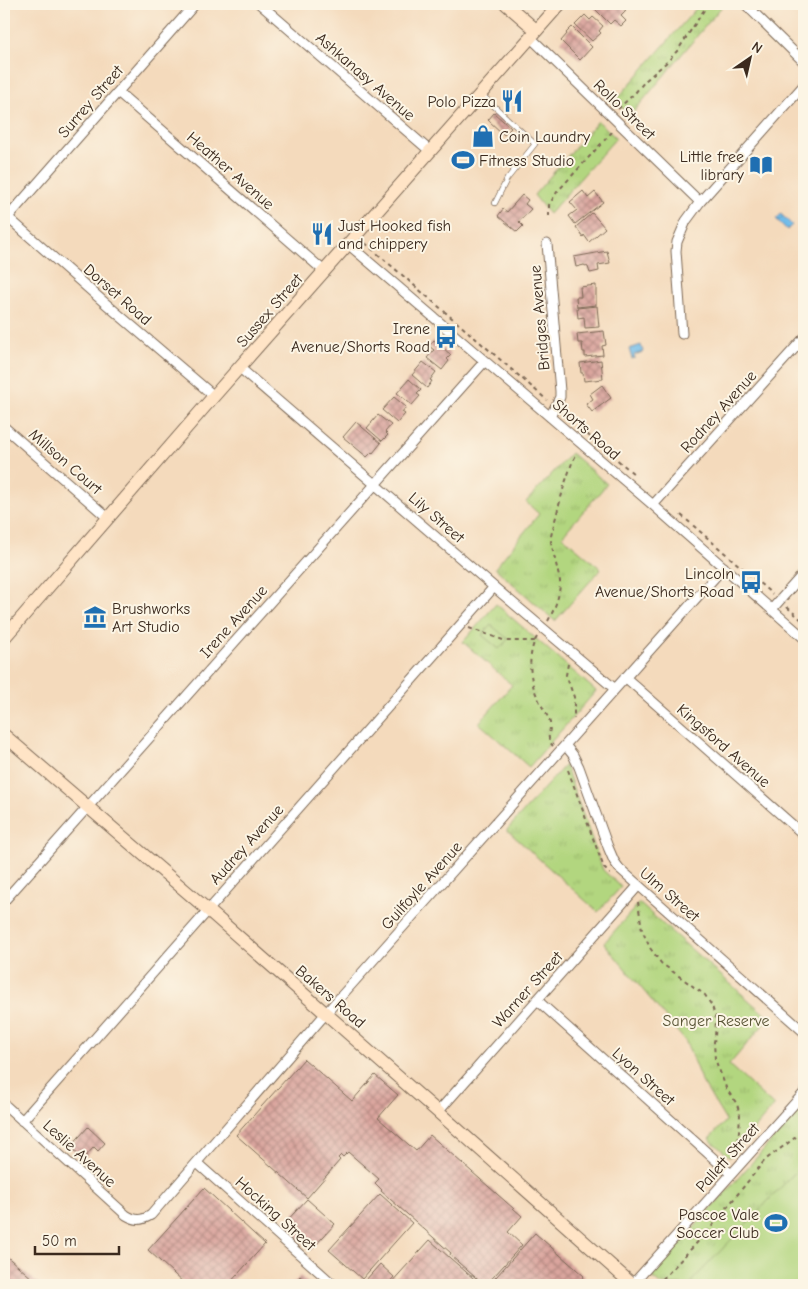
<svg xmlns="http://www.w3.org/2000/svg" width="808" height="1289" font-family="'Comic Neue',sans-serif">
	<defs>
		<pattern id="park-tufts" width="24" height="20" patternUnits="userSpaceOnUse" patternTransform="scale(1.25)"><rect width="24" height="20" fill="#b2d67f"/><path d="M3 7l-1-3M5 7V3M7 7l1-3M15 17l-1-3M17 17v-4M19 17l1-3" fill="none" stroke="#9ab86d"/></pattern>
		<pattern id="water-waves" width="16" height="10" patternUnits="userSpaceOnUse" patternTransform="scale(1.25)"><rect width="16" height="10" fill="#6fbbe9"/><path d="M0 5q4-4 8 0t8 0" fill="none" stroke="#5c98bc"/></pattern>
		<pattern id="building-cross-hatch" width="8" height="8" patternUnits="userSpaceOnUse" patternTransform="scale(1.25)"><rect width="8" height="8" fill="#daa59e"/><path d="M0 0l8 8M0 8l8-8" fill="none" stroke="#b28780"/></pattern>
	</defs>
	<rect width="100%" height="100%" fill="#fcf5e5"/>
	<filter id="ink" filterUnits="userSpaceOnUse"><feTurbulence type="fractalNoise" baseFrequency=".02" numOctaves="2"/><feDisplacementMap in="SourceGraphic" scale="10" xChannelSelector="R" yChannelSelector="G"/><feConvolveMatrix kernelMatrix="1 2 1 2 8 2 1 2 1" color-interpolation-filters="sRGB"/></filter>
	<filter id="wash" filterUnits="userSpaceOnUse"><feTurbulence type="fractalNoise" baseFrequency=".0096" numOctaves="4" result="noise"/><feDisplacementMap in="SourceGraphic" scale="20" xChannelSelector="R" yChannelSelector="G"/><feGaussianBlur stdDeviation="1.12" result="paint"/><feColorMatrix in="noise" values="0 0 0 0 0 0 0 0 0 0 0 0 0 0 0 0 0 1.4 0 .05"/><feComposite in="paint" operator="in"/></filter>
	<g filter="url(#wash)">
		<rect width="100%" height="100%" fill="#f4dabc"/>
		<path fill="url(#park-tufts)" stroke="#76804e" d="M700 4H724L630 116 615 101Z
			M598 121 616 138 549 214 534 195Z
			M571 453 607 484 562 536 601 569 555 621 495 568 539 514 526 502Z
			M496 604 596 691 529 767 479 723 512 685 463 642Z
			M565 765 603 870 621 887 598 912 507 830Z
			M639 903 769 1018 729 1065 774 1106 730 1157 709 1139 726 1121 701 1080 686 1042 604 943Z
			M804 1104V1285H661L651 1276Z"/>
		<path fill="#b2d67f" stroke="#76804e" d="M491 625 508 639 499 649 482 635Z
			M804 1163V1285H695L691 1282Z"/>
		<path fill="url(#water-waves)" stroke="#557284" d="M781 214 792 225 787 230 776 219Z
			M641 345 643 352 634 355 635 358 632 359 629 349Z"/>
		<g id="blocks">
			<path fill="url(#building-cross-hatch)" d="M597 4H604L608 8 612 4H618L626 11 621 16 626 21 621 26 614 20 610 24 593 7Z
				M585 15 590 20 593 17 603 26 599 31 601 33 592 41 575 25Z
				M572 27 592 47 580 60 561 41 567 34 566 33Z
				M494 113 511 128 504 135 488 120Z
				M583 191 588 198 595 192 603 202 575 224 569 216 577 210 570 202Z
				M522 195 528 200 525 204 531 209 519 222 523 226 517 232 498 216 503 209 507 212Z
				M592 213 605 228 589 242 584 235 583 237 576 227Z
				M607 251 610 263 598 265 599 271 590 273 588 267 584 265 576 267 574 257Z
				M596 285V305L577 307 576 297H581L580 287Z
				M597 306 599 327 585 328 584 317 578 318 577 308Z
				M604 331 606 345 602 346 603 355 585 357V352H583L582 343H578L577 334Z
				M434 340 451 355 447 359 449 361 442 370 427 358 434 350 429 346Z
				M601 360 603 379 584 381 583 373H581L580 363Z
				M423 362 436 372 430 380 432 381 427 388 412 375Z
				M409 379 421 390 417 394 420 396 412 405 397 393Z
				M602 385 611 398 592 412 586 404 593 399 590 394Z
				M394 397 406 407 402 412 405 414 397 423 382 410Z
				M378 415 391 425 385 432 388 435 382 441 367 428Z
				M356 422 381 443 373 453 372 452 367 457 343 437Z
				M304 1059 352 1101 375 1075 398 1095 378 1118 416 1151 430 1135 522 1216 508 1232 522 1245 486 1285H484L450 1255 451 1253 381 1191 382 1190 375 1183 379 1179 348 1152 343 1157 341 1155 338 1158 340 1160 307 1198 236 1135Z
				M88 1127 105 1143 98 1151 94 1147 83 1159 70 1147Z
				M204 1188 265 1244 228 1285H186L148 1250Z
				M380 1194 412 1223 362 1279 329 1250Z
				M307 1199 335 1224 311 1250 283 1225Z
				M535 1233 584 1276 576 1285H489Z
				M430 1240 450 1258 481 1285H389Z
				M4 1254 40 1285H4Z
				M380 1264 394 1277 387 1285H370L365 1281Z
				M300 1276 310 1285H292Z"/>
		</g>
	</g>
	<g filter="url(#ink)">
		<use href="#blocks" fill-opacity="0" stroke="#7c6855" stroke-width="1"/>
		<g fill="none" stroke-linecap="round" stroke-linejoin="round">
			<defs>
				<path id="lane" d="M482 95 535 144 507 179 495 203"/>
				<path id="street" d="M260 4 430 151
					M745 4 804 62
					M530 37 700 202
					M118 92 324 271
					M4 214 105 303 214 396
					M8 217 195 4
					M348 244 653 505 804 638
					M547 244 560 391V397L550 417
					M682 334 676 251 677 242 686 221 700 202 804 85
					M240 368 494 587 615 689
					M4 427 108 518
					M653 505 804 338
					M772 609 804 573
					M625 677 804 835
					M565 745 573 755 579 767 608 847 614 861 619 868 804 1032
					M4 901 485 361
					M537 1000 731 1174
					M4 1104 126 1215C136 1221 141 1221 151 1215L335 1003 724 567
					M438 1112 638 886
					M22 1121 494 587
					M197 1163 334 1285
					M632 1285 804 1093"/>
				<path id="secondary" d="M506 4 536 30
					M4 638 214 396 560 4
					M4 735 208 910 438 1112 633 1285"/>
			</defs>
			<use href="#lane" stroke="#7c6855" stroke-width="6"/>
			<use href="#street" stroke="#7c6855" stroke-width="11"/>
			<use href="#secondary" stroke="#7c6855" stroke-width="14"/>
			<path stroke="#7c6855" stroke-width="2" stroke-dasharray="4 4" stroke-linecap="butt" d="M618 109 635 93 645 81 668 61 678 50 708 4
				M549 216V205L557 192 612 132
				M365 243 547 400
				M566 416 573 422
				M581 429 634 474
				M681 515 772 594
				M787 607 804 622
				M548 621C555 608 560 596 560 581L551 542V536L564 486 572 463 577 453
				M469 628 506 641H535
				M537 637C527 653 529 681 538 698 541 706 548 715 550 723 551 733 545 737 553 746
				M568 664 566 675 574 697V719
				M568 770 604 868 610 874
				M638 902 642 930 650 948 661 963 705 995 712 1006 716 1019 715 1037 714 1042 715 1059 727 1090 737 1104 740 1115 738 1146 739 1151
				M657 1285 709 1230 765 1160 804 1131"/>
			<use href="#lane" stroke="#fff" stroke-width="4.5"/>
			<use href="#street" stroke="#fff" stroke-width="9"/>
			<use href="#secondary" stroke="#ffe4c6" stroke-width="12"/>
		</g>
	</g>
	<defs>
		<symbol id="restaurant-bare" viewBox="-9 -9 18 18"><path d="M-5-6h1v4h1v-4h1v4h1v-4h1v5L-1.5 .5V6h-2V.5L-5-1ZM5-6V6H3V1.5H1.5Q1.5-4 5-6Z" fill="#1f6fb2" stroke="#fcf5e5" stroke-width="2.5" paint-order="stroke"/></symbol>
		<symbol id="shop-bare" viewBox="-9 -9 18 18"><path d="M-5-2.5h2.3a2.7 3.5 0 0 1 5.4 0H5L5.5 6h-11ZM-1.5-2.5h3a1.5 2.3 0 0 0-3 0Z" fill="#1f6fb2" stroke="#fcf5e5" stroke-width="2.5" paint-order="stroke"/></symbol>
		<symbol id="stadium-bare" viewBox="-9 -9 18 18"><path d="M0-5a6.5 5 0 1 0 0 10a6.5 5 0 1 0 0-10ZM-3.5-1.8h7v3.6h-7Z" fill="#1f6fb2" stroke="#fcf5e5" stroke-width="2.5" paint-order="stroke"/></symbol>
		<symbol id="library-bare" viewBox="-9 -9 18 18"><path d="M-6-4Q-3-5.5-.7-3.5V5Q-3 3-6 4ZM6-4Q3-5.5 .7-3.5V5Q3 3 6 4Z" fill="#1f6fb2" stroke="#fcf5e5" stroke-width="2.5" paint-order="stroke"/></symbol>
		<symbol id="bus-bare" viewBox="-9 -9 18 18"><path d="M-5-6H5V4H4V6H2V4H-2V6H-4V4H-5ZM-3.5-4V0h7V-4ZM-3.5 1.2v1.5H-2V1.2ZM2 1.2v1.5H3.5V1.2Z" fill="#1f6fb2" stroke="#fcf5e5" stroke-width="2.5" paint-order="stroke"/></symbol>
		<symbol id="museum-bare" viewBox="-9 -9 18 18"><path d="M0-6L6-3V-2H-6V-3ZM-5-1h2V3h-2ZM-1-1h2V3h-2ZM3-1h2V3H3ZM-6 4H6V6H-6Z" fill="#1f6fb2" stroke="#fcf5e5" stroke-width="2.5" paint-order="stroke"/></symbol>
	</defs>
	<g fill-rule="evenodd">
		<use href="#restaurant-bare" x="496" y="85" width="32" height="32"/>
		<use href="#shop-bare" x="467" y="120" width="32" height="32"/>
		<use href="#stadium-bare" x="447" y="144" width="32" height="32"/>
		<use href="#library-bare" x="745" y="149" width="32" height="32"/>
		<use href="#restaurant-bare" x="306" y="218" width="32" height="32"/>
		<use href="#bus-bare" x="430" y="321" width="32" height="32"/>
		<use href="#bus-bare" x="735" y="566" width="32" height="32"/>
		<use href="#museum-bare" x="79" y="601" width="32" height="32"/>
		<use href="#stadium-bare" x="760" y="1207" width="32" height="32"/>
	</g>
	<g text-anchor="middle" stroke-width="4" stroke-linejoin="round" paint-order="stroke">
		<g font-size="16" fill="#3b2a1e" stroke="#fcf5e5">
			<text transform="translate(366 76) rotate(41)" y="6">Ashkanasy Avenue</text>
			<text transform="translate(90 101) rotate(-49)" y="6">Surrey Street</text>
			<text transform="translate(625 109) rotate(44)" y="6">Rollo Street</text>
			<text transform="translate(231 170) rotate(41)" y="6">Heather Avenue</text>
			<text transform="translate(118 294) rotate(41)" y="6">Dorset Road</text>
			<text transform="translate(269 310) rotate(-49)" y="6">Sussex Street</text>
			<text transform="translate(539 318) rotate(-95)" y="6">Bridges Avenue</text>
			<text transform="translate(718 411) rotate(-48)" y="6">Rodney Avenue</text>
			<text transform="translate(587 429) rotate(41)" y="6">Shorts Road</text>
			<text transform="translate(66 461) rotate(41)" y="6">Millson Court</text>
			<text transform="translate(437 517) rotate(41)" y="6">Lily Street</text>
			<text transform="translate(233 621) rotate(-48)" y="6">Irene Avenue</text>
			<text transform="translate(724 745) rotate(41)" y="6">Kingsford Avenue</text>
			<text transform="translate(246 844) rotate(-48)" y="6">Audrey Avenue</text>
			<text transform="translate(421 885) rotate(-48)" y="6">Guilfoyle Avenue</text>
			<text transform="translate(670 894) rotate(41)" y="6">Ulm Street</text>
			<text transform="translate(527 989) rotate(-48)" y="6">Warner Street</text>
			<text transform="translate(331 996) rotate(41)" y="6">Bakers Road</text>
			<text transform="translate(644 1076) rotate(42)" y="6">Lyon Street</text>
			<text transform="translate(80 1153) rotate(42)" y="6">Leslie Avenue</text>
			<text transform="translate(727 1157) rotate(-48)" y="6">Pallett Street</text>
			<text transform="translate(276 1213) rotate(42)" y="6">Hocking Street</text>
		</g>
		<g font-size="16" fill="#3b2a1e" stroke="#fcf5e5" text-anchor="end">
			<text x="496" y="107">Polo Pizza</text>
			<text x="499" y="142" text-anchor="start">Coin Laundry</text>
			<text x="744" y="162">Little free<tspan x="744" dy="18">library</tspan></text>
			<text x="479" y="166" text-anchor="start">Fitness Studio</text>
			<text x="338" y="231" text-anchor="start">Just Hooked fish<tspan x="338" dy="18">and chippery</tspan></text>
			<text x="430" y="334">Irene<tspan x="430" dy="18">Avenue/Shorts Road</tspan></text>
			<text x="734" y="579">Lincoln<tspan x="734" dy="18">Avenue/Shorts Road</tspan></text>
			<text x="112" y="614" text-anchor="start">Brushworks<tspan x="112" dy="18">Art Studio</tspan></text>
			<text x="759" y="1220">Pascoe Vale<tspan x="759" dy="18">Soccer Club</tspan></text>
		</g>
		<g font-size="16" fill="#595536" stroke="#fcf5e5">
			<text x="716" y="1026">Sanger Reserve</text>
		</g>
	</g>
	<rect width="808" height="1289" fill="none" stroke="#fcf5e5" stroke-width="20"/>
	<g transform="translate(750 58) rotate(34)" stroke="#fcf5e5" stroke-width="4" paint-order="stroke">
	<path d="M0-4L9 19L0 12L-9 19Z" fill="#3b2a1e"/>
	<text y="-8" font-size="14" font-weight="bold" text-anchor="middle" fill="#3b2a1e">N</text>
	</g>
	<path d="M35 1246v8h84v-8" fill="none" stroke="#3b2a1e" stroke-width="2.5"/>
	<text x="42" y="1246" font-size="15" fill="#3b2a1e" stroke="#fcf5e5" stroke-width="4" paint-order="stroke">50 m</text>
</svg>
